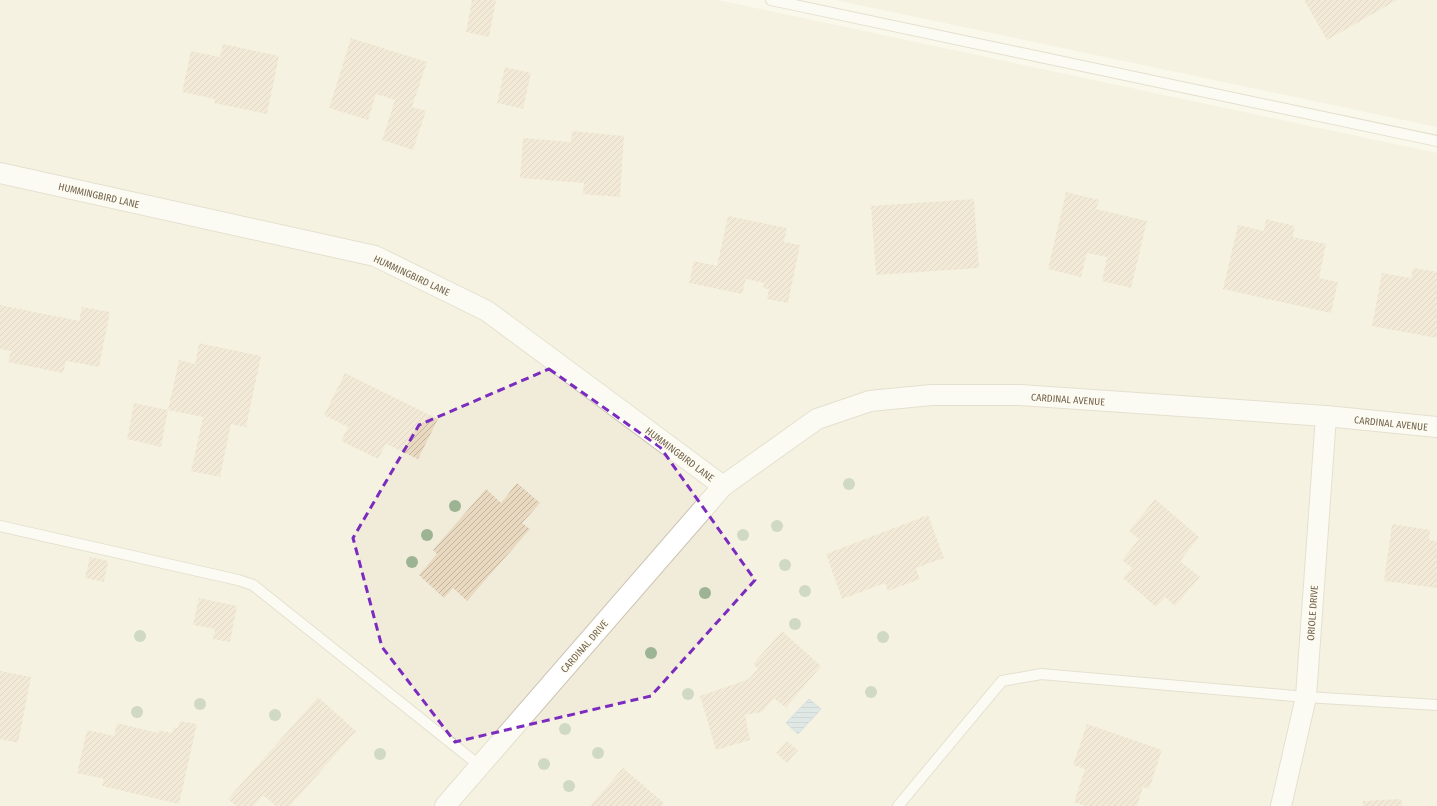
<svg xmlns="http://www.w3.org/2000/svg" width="1437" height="806" font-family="'Fira Sans Condensed',sans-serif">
	<defs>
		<pattern id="water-rules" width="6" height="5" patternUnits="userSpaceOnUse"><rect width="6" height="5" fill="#c1d5e2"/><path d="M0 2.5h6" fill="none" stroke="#a1b0ba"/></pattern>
		<pattern id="building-hatch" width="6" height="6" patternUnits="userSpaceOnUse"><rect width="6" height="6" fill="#e8d9c0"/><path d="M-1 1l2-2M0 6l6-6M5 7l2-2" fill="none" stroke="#c0b49e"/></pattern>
	</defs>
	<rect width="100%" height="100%" fill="#faf8ea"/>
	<path fill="#f1ebd9" d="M0 0H718L1437 153V806H0Z
		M835 0H1437V127Z"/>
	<path fill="url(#water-rules)" stroke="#a8c2d3" d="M809 699 821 709 798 734 786 723Z"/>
	<path fill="url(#building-hatch)" d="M472 0H496L489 37 466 32Z
		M1304 0H1397L1327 40Z
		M351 38 427 62 412 107 426 111 413 150 382 140 395 100 376 94 368 120 329 108Z
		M223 44 279 56 267 114 214 103 215 99 182 92 191 51 220 57Z
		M505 67 531 73 523 109 497 103Z
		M572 131 624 136 620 197 583 194 584 183 520 178 523 138 571 142Z
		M1066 192 1099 200 1096 209 1147 221 1131 288 1102 281 1107 257 1087 253 1081 277 1048 269Z
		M974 199 979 268 876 275 871 206Z
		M728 216 787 228 784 242 800 245 788 303 767 299 769 289 763 288 764 283 746 279 742 294 689 283 694 261 717 266Z
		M1266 219 1295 226 1293 237 1326 244 1319 278 1338 282 1331 313 1223 289 1238 225 1264 231Z
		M1413 268 1437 272V338L1372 326 1382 273 1411 278Z
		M0 305 79 321 82 307 110 312 99 367 66 361 63 373 8 362 11 351 0 349Z
		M199 343 261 356 246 427 231 424 220 477 191 471 203 417 168 410 179 360 195 364Z
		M345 373 438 419 418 459 386 444 378 459 341 441 348 427 324 415Z
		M134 403 168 410 161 447 127 439Z
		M517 483 540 503 522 523 530 529 467 601 453 588 444 598 419 575 437 554 433 550 486 489 501 503Z
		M1155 499 1199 537 1180 561 1200 577 1175 606 1165 597 1156 607 1123 578 1132 568 1122 560 1139 539 1129 531Z
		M928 515 944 558 916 568 920 579 888 591 885 583 842 599 826 554Z
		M1392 524 1430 530 1429 540 1437 541V588L1384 581Z
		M90 557 108 561 104 582 85 578Z
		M199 598 237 606 230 642 213 639 215 629 193 625Z
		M782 631 821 666 786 708 774 698 762 712 745 715 750 740 716 750 700 696 749 679 758 669 753 664Z
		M0 671 31 677 18 743 0 739Z
		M318 697 356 731 290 806H276L263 795 254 806H236L228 799Z
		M180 721 197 724 179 804 102 786 104 779 77 773 87 730 114 736 117 723 158 733V730L172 733 174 727 178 728Z
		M1087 724 1162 750 1149 789 1143 787 1137 806H1086L1074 802 1085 769 1073 765Z
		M787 741 798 750 787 763 776 753Z
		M623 768 664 803 661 806H590Z
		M1401 799 1402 806H1363V801Z"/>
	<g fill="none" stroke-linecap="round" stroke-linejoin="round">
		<defs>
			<path id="service" d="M771 0 1437 141
				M0 526 238 580 253 585 480 766
				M898 806 1002 681 1041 674 1306 697 1437 705"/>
			<path id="minor" d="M0 173 375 256 487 311 723 486
				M445 806 723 486 817 419 870 401 931 395H1020L1326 416 1437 427
				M1281 806 1306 697 1326 416"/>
		</defs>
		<use href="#service" stroke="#cbc3b1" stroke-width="12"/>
		<use href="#minor" stroke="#cbc3b1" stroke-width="22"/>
		<use href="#service" stroke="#fff" stroke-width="10"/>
		<use href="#minor" stroke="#fff" stroke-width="20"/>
	</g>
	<g fill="#9cb494">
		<circle cx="849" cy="484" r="6"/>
		<circle cx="455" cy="506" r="6"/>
		<circle cx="777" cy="526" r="6"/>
		<circle cx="427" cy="535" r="6"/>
		<circle cx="743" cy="535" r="6"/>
		<circle cx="412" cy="562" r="6"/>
		<circle cx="785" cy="565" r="6"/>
		<circle cx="805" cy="591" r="6"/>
		<circle cx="705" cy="593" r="6"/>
		<circle cx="795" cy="624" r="6"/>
		<circle cx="140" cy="636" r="6"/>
		<circle cx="883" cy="637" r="6"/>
		<circle cx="651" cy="653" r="6"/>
		<circle cx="871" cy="692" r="6"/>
		<circle cx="688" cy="694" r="6"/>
		<circle cx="200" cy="704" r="6"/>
		<circle cx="137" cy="712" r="6"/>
		<circle cx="275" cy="715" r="6"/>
		<circle cx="565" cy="729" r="6"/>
		<circle cx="598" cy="753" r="6"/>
		<circle cx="380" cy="754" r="6"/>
		<circle cx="544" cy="764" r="6"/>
		<circle cx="569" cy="786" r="6"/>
	</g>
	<path d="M0 0H1437V806H0ZM549 369 660 447 755 580 651 696 455 742 382 647 353 538 419 425Z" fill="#faf8ea" fill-opacity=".55" fill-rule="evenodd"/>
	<path fill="none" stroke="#7b2cbf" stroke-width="3" stroke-dasharray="8 5" stroke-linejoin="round" d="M549 369 660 447 755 580 651 696 455 742 382 647 353 538 419 425Z"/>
	<g text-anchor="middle" stroke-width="3" stroke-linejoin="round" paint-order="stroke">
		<g font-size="10" fill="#726450" stroke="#fdfbf0">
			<text transform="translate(99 195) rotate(13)" y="4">HUMMINGBIRD LANE</text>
			<text transform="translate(412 275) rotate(25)" y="4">HUMMINGBIRD LANE</text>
			<text transform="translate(1068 399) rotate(4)" y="4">CARDINAL AVENUE</text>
			<text transform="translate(1391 423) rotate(6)" y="4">CARDINAL AVENUE</text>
			<text transform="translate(680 454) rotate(37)" y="4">HUMMINGBIRD LANE</text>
			<text transform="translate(1312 613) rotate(-86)" y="4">ORIOLE DRIVE</text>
			<text transform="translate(584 646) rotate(-49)" y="4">CARDINAL DRIVE</text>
		</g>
	</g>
</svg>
